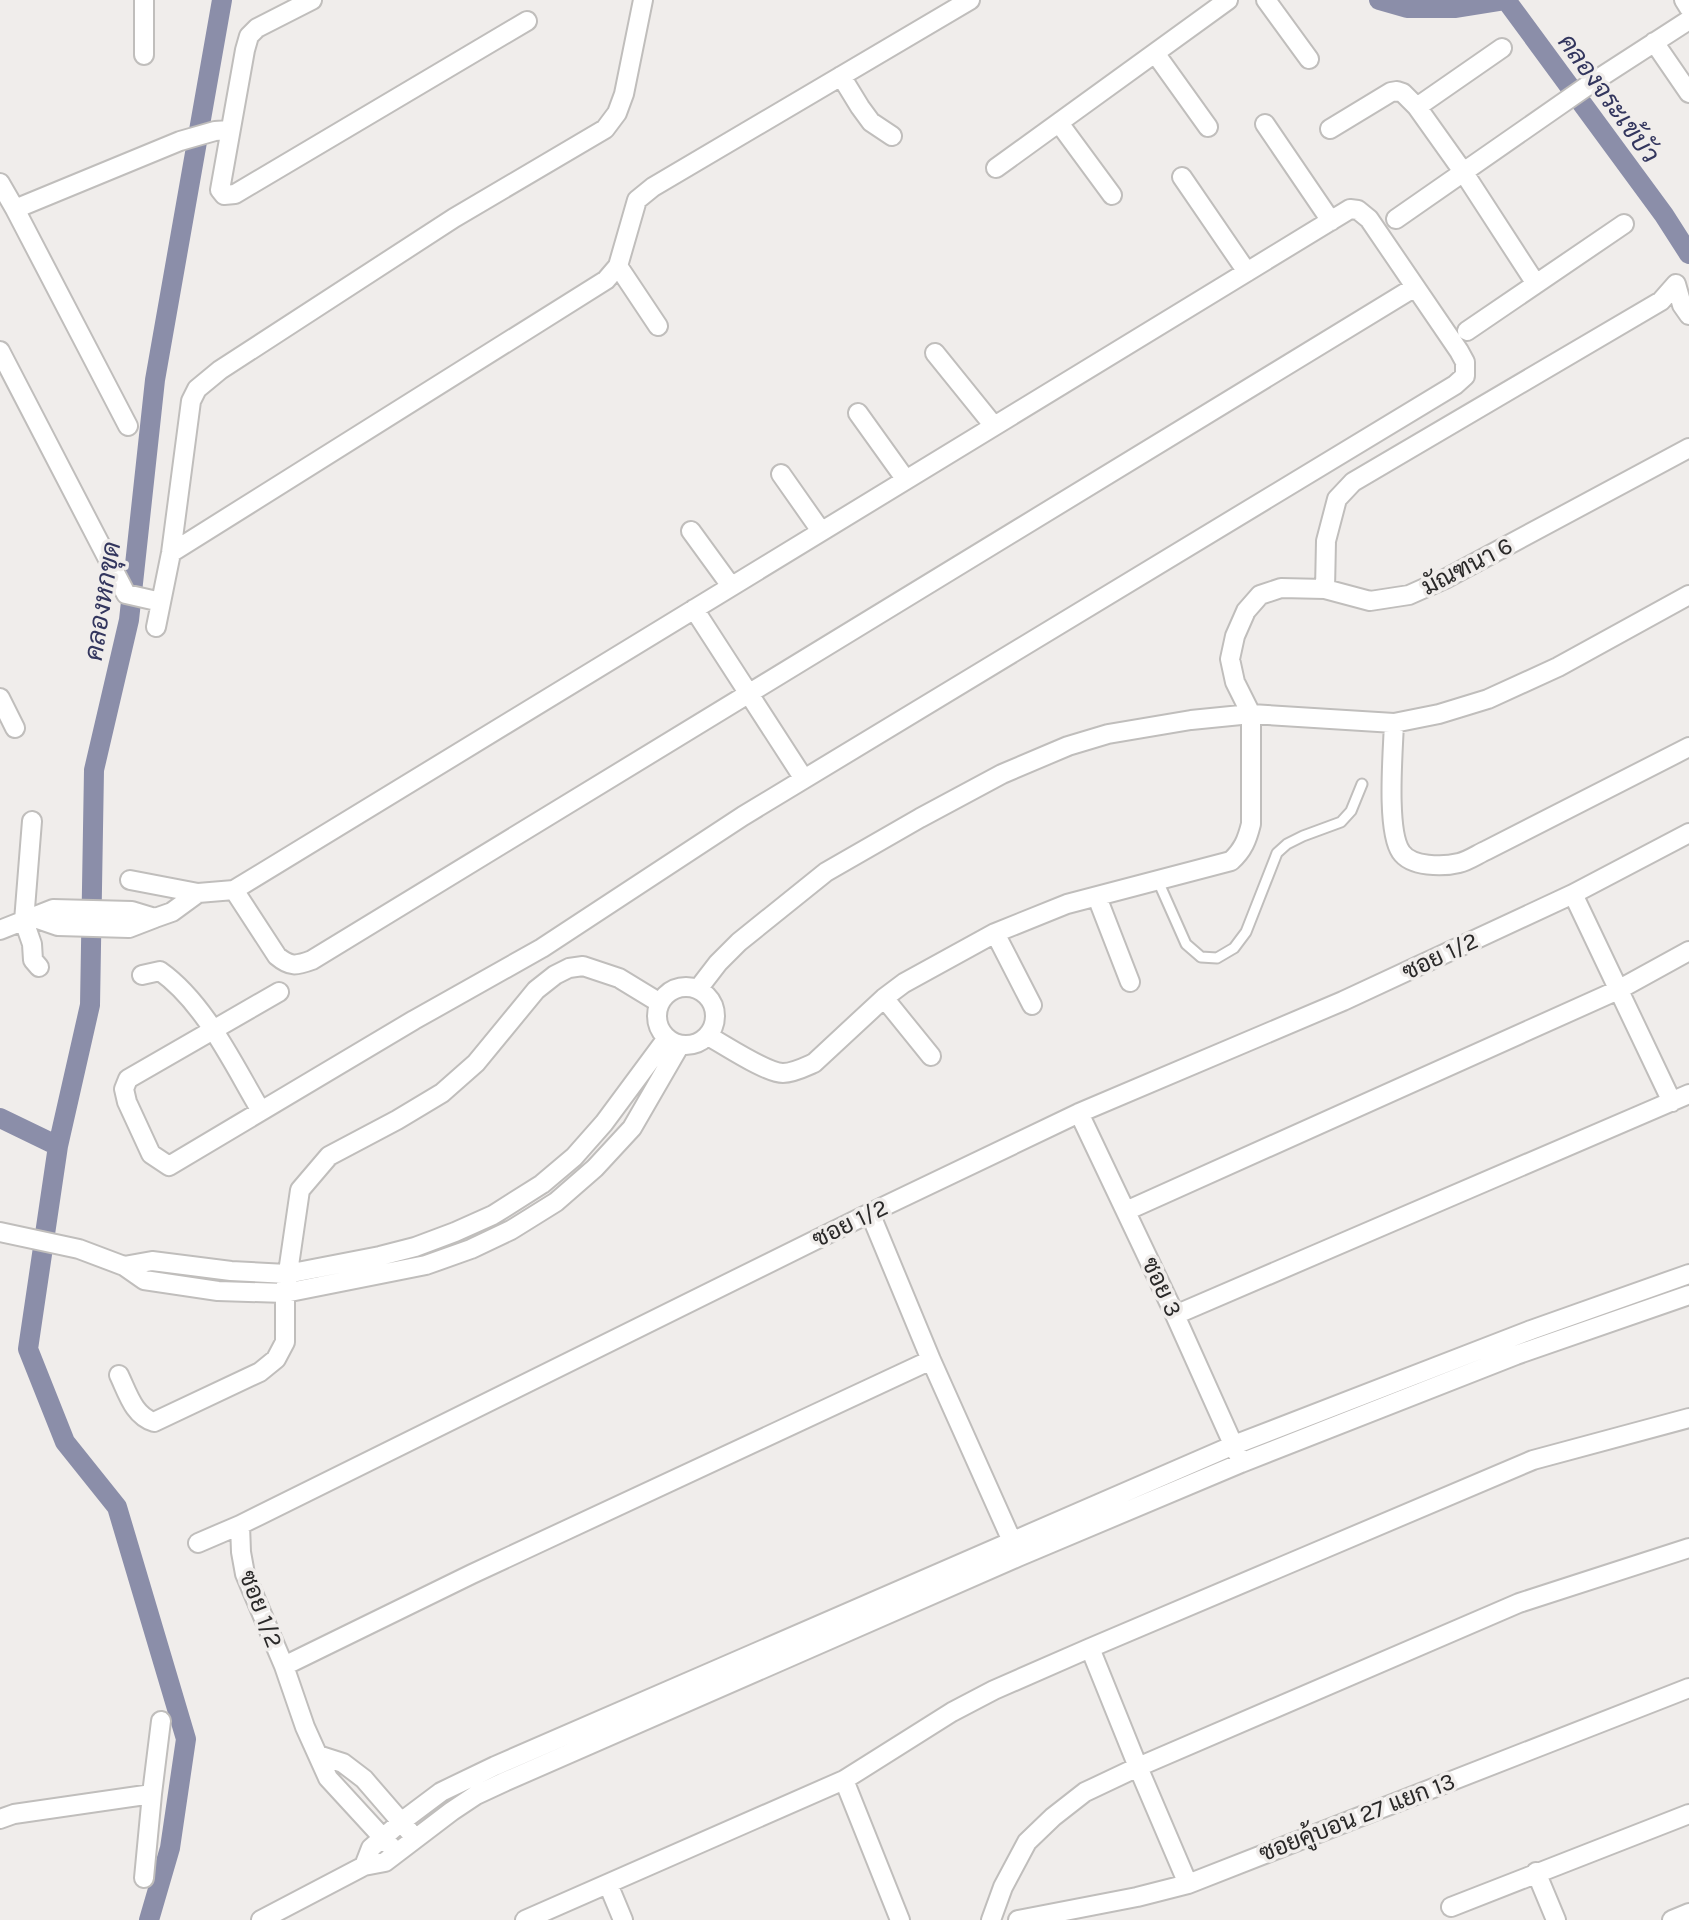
<svg xmlns="http://www.w3.org/2000/svg" width="1689" height="1920" font-family="Karla,Sarabun,sans-serif">
	<rect width="100%" height="100%" fill="#f0edeb"/>
	<g fill="none" stroke-linecap="round" stroke-linejoin="round">
		<path stroke="#8b8ea9" stroke-width="20" d="M1379 0 1407 8H1456L1506 0 1664 215 1689 254
			M0 1118 58 1146 90 1005 94 770 129 620 155 380 222 0
			M58 1146 28 1349 65 1442 117 1507 186 1739 170 1848 149 1920"/>
		<defs>
			<path id="service" d="M1158 881 1186 944 1201 957 1217 958 1234 948 1246 932 1277 853 1287 844 1303 836 1341 822 1351 811 1362 784"/>
			<path id="minor" d="M312 0 257 28 249 36 245 50 220 190 224 195 235 194 527 21
				M1266 0 1309 59
				M1684 0 1689 8
				M1654 42 1689 93
				M1155 53 1208 127
				M144 55V0
				M841 76 860 107 871 122 892 136
				M1417 107 1502 48
				M1059 123 1112 195
				M1265 124 1331 221
				M1330 129 1391 92 1397 91 1403 93 1417 107 1464 173 1536 284
				M996 168 1228 0
				M1182 177 1247 272
				M0 183 15 209 180 141 215 131 230 130
				M15 209 128 426
				M1396 219 1590 84 1689 20
				M618 266 658 326
				M1467 331 1624 224
				M0 351 126 594 161 602
				M935 353 994 426
				M858 413 906 480
				M781 474 821 531
				M691 531 731 586
				M171 553 606 280 618 266 637 200 653 187 970 0
				M1325 589 1326 541 1337 499 1353 482 1661 301 1676 284 1682 305 1689 315
				M694 609 804 779
				M156 627 171 553 191 401 197 389 220 370 454 218 605 129 617 113 624 94 643 0
				M0 698 15 728
				M1394 723C1393 751 1386 831 1401 852 1411 867 1443 867 1459 863 1468 861 1478 854 1487 850L1689 747
				M32 821 24 921 32 944 33 960 39 967
				M130 880 198 893
				M234 890 277 956C290 967 296 966 312 960L1415 287
				M1573 894 1672 1102
				M1097 897 1130 982
				M32 917 58 926 129 928 155 918
				M0 930 53 909 132 911 155 918 172 912 198 893 234 890 1350 209 1358 210 1369 219 1459 351 1465 362V376L1455 385 743 816 542 948 414 1020 169 1166 151 1154 127 1102 124 1089 128 1079 279 992
				M995 933 1032 1005
				M142 975 160 971C205 1003 233 1064 261 1111
				M657 1016a29 29 0 1 1 58 0a29 29 0 1 1-58 0Z
				M698 989 718 963 739 942 826 872 920 818 1002 774 1068 746 1108 734 1191 720 1251 714 1394 723 1439 714 1488 699 1558 667 1689 595
				M884 998 931 1056
				M708 1036C725 1045 766 1073 783 1073 793 1073 805 1067 814 1063L884 998 904 983 995 933 1067 904 1231 861C1243 850 1247 840 1251 824V714L1235 682 1230 659 1235 636 1246 611 1260 595 1281 588 1325 589 1370 601 1409 595 1445 579 1689 448
				M1079 1113 1175 1315 1237 1453
				M1126 1211 1618 990 1689 951
				M870 1213 931 1360 1016 1550
				M0 1232 79 1249 124 1266 144 1280 218 1291 285 1293 426 1265 471 1249 511 1230 556 1202 595 1168 632 1128 680 1045
				M124 1266 152 1261 231 1271 287 1274 380 1256 415 1247 455 1232 493 1215 542 1184 574 1157 604 1123 667 1038
				M1175 1315 1689 1094
				M119 1375C128 1394 134 1416 154 1422L260 1372 276 1359 285 1342V1293L300 1190 329 1156 397 1120 442 1093 476 1063 536 990 555 975 569 968 583 966 619 978 660 1003
				M198 1543 240 1525
				M1090 1648 1138 1767 1188 1884
				M284 1666 472 1574 931 1360
				M318 1755 343 1763 364 1779 409 1831
				M844 1780 900 1920
				M152 1794 161 1721
				M0 1819 14 1814 152 1794 144 1878
				M396 1852 328 1778 305 1727 284 1666 245 1574 241 1552 240 1525 870 1213 1079 1113 1343 1001 1573 894 1689 833
				M364 1866 371 1848 401 1822 441 1792 495 1766 1234 1445 1531 1330 1689 1274
				M1536 1872 1556 1920
				M608 1884 623 1920
				M1451 1907 1689 1814
				M261 1920 364 1866 385 1862 452 1811 476 1795 504 1782 1018 1557 1241 1463 1516 1355 1689 1295
				M525 1920 844 1780 952 1712 994 1690 1090 1648 1533 1460 1689 1418
				M991 1920 1003 1887 1027 1842 1053 1817 1085 1792 1138 1767 1519 1603 1689 1548
				M1018 1920 1137 1897 1188 1884 1689 1688
				M1672 1920 1689 1913"/>
		</defs>
		<use href="#service" stroke="#c0bebc" stroke-width="13"/>
		<use href="#minor" stroke="#c0bebc" stroke-width="22"/>
		<use href="#service" stroke="#fff" stroke-width="9"/>
		<use href="#minor" stroke="#fff" stroke-width="18"/>
	</g>
	<g text-anchor="middle" stroke-width="7" stroke-linejoin="round" paint-order="stroke">
		<g font-size="24" fill="#2a2929" stroke="#f0edeb">
			<text transform="translate(1467 566) rotate(-27)" y="8">มัณฑนา 6</text>
			<text transform="translate(1440 956) rotate(-25)" y="8">ซอย 1/2</text>
			<text transform="translate(850 1223) rotate(-26)" y="8">ซอย 1/2</text>
			<text transform="translate(1162 1287) rotate(65)" y="8">ซอย 3</text>
			<text transform="translate(261 1609) rotate(69)" y="8">ซอย 1/2</text>
			<text transform="translate(1357 1817) rotate(-21)" y="8">ซอยคู้บอน 27 แยก 13</text>
		</g>
		<g font-size="26" font-style="italic" fill="#33365e" stroke="#f0edeb">
			<text transform="translate(1609 98) rotate(54)" y="9">คลองจระเข้บัว</text>
			<text transform="translate(102 601) rotate(-81)" y="9">คลองหกขุด</text>
		</g>
	</g>
</svg>
